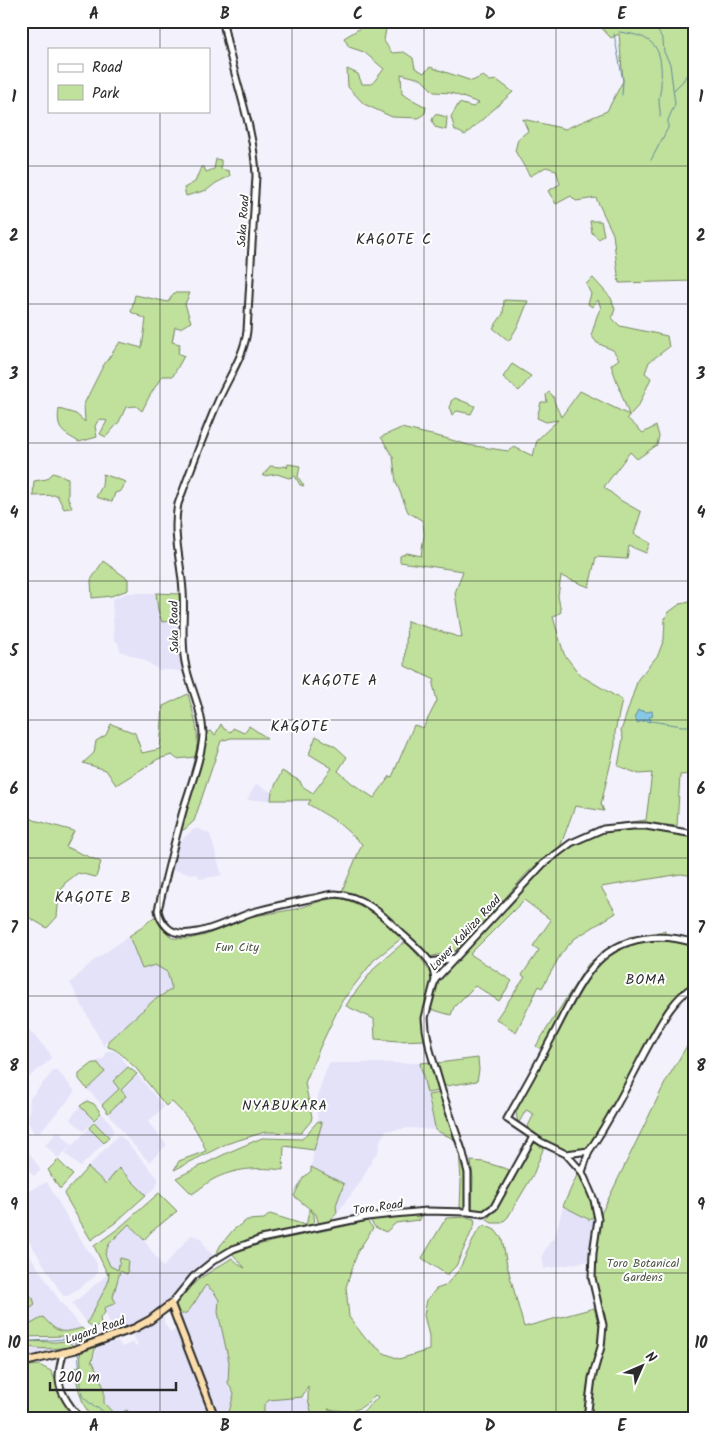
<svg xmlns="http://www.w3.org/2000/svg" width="715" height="1439" font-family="Kalam,sans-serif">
	<rect width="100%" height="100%" fill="#f3f2fc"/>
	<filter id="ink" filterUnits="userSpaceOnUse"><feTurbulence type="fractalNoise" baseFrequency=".02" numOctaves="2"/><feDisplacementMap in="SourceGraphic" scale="10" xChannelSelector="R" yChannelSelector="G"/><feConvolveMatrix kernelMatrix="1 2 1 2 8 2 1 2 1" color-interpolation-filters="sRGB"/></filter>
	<g filter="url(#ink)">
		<path fill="#e4e2f8" d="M128 593H156L158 610 181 620V660L184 672 171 670H159L144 660 120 651 118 643 114 639 112 599Z
			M256 784 272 792 271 800H247Z
			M194 829H199L210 834 222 875 200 879 198 875 172 870 178 843Z
			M129 936 142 969 155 965 167 972 172 989 153 1001 105 1043 104 1047 70 983 93 961Z
			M23 1023 49 1052 51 1056 50 1060 27 1079 21 1086V1024Z
			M106 1051H114L120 1055 128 1067 113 1081 120 1088 102 1105 87 1089 105 1072 98 1063H93L104 1058Z
			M329 1063H420L435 1127V1130L410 1128 386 1131 381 1139 378 1152 374 1157 360 1183 337 1213 336 1206 344 1184 311 1167 314 1150 322 1123 318 1121 316 1106 321 1084Z
			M54 1070H57L74 1090V1094L39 1133H34L28 1122 30 1098Z
			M137 1074 164 1107 148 1122 167 1145 149 1162 128 1139 108 1113 126 1096 121 1090Z
			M80 1106 94 1120 84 1131 70 1119Z
			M102 1113 112 1125 113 1129V1133L109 1137 94 1122Z
			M89 1128 104 1143 80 1167 65 1153Z
			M58 1131 72 1145 58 1158 45 1145Z
			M118 1135 124 1139 158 1178V1182L156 1187 146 1195 119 1169 106 1184 88 1167Z
			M24 1147 28 1150 41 1171 33 1176 28 1169 21 1173V1148Z
			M23 1182 28 1191 47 1182 77 1234 97 1263V1273L94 1277 68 1296H63L21 1228V1183Z
			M563 1206 589 1220 595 1214V1222L590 1261 544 1269 542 1255 551 1240H554Z
			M129 1224 144 1240 163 1267 191 1235 201 1238 206 1249 213 1255 211 1260 192 1276 157 1311 143 1320 113 1333 104 1308 116 1303 112 1297 118 1276 121 1271H128L118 1270 110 1266 105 1254 109 1244Z
			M21 1242 60 1301 82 1328 69 1332 31 1325 24 1313 33 1298 21 1288Z
			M109 1273 108 1283 87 1323 72 1304Z
			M206 1284 214 1292 219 1300 218 1312 229 1362 228 1383 234 1394 229 1412 224 1418H217L205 1387 185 1326 178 1315 184 1314Z
			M164 1317V1322L170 1332 176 1330 208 1411 210 1410 213 1418H133L127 1411 116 1416 104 1403V1388L93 1362 97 1347 118 1341 122 1347 133 1342 135 1346 138 1345 133 1336 134 1334Z
			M21 1344 26 1346 63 1348 64 1353 48 1356 21 1358Z
			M302 1397 308 1400 313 1418H266L264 1415V1405L269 1400Z"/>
		<path fill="#c0e19b" stroke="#768663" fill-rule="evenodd" d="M372 21H382L386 29 384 41 392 53 404 52 413 58 415 68 424 73 430 67 472 81 483 76 490 81 497 80 513 92 465 135 455 130 451 117 459 103 473 107 479 103 451 93 434 92 421 79 401 74 402 94 426 107 425 113 419 118 392 117 364 104 348 87 347 69 358 74 362 84H372L384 69 364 52 349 47 344 38Z
			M575 21H694V281L619 283 613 234 596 198 576 201 571 196 556 204 548 191 560 184 556 170 546 167 530 176 515 151 518 139 528 131 523 119 565 129 607 111 623 81 619 34 611 38 597 23H587L574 27Z
			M435 114 447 117 446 130 435 127 432 120Z
			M216 159 221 160V169L229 171 230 176 216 183 207 190 186 196 184 188 195 182 201 167H204L206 172 214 169Z
			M590 221H601L604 235 599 239 592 233Z
			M593 278 611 298 615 309 612 318 620 326 667 336 669 347 649 362 645 373 651 378 639 405 627 418 643 433 656 426 659 436 657 445 637 459 630 452 604 487 620 500 641 512 634 534 650 543 646 553 629 546 627 559 596 557 589 587 561 576 558 596 561 612 553 617 564 654 580 675 622 700 615 732V745L601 804 604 811 575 806 559 850 546 856 527 873 491 914 455 951 429 957 413 940 378 908 353 893 340 896 362 844 336 821 308 804 311 800H271L272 792 282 771 300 781 302 786 313 793 332 768 309 754 316 736 336 747 347 757 338 771 353 784 374 798 390 776 392 777 414 725 423 728 437 701 433 684 435 680 405 666 407 621 462 638 455 593 463 571 400 562V556L407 553 421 556 424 535 423 521 408 512 396 482 393 457 381 437 401 428 445 438 468 445 508 451 514 447 533 456 537 440 558 420 546 422 537 418 541 402H547L546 395 549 392 553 396C554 404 558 409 561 417L580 391 629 415 611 365 619 359 613 350 597 343 591 335C595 326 595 317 601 308L598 300 592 307 588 304 591 294 586 284Z
			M174 293H190L185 304 191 322 180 328 175 327 172 342 180 344 178 353 184 356 173 376H162L149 397 142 411 136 406 126 407 119 422 106 437 100 434 107 421 99 419 95 426 97 437 79 442C62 432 56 430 59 409L76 414 85 422 84 404 103 366 120 342 142 348 146 319 131 312 135 295 168 302Z
			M504 300 528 301 519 324 509 341 493 328 503 314Z
			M512 364 531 376 519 391 503 377Z
			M455 398 475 406 471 414 457 411 452 415 450 409 451 401Z
			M288 464 300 466 298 477 304 486 300 485 295 476 289 478 277 474 263 476 270 466 280 467 286 466 287 468Z
			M53 473 68 478V499L72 507 64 509 57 495 33 496 34 481 47 479Z
			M103 474 126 482 121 491 115 493 112 502 96 497 102 486Z
			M103 561 128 579V590L111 596 92 598 91 580Z
			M156 593 180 594 181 620 162 622 158 610Z
			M694 601V774L680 775 677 826 645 823 610 825 646 820 652 773 639 774 618 766 623 738 621 731 638 679 658 655 664 639 665 618 669 612 680 604Z
			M188 694C194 716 201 735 195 757L177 759 172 755 158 759 116 785 106 770 83 763 94 753 96 741 106 735 111 724 135 733 142 753 160 749 163 706Z
			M221 724 224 729 231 732 233 728 244 733 249 726 267 738H231L221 741 194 821 185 829 181 831 180 830 203 756 205 745 203 733 211 731 215 735Z
			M21 811 34 820 74 831 66 847 101 862 96 877 78 873 65 883 59 895 57 917 47 928 23 914H21V884L26 851 21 847Z
			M635 827C655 830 674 831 694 835V876L681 874 601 887 616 913 574 939 561 954 542 988 539 986 516 1032 496 1019 525 977 522 975 539 950 533 946 551 920 524 900 470 954 512 981 499 1001C490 996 484 990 475 986L454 1007 451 1015 430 1009 434 990 438 980 461 954 487 929 547 863 578 843 603 831Z
			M340 898C367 905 382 920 402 938L374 960 342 1001 320 1047 305 1083 312 1117 311 1121 301 1133 265 1132 226 1144 174 1170 179 1161 206 1151C199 1131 187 1116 171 1101L166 1106 135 1067C125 1060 121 1050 108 1047V1041L153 1001 172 989 167 972 155 965 142 969 129 936 141 928 154 917H157L161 927 172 938 188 939 206 935 243 918 296 909 324 900Z
			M665 931V935L646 936 612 949 579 985 542 1050 536 1046 588 964 600 954 629 937Z
			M643 939 685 940 694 944V986L678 998 630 1080 623 1077 628 1080 592 1145C589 1148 585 1151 581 1152 562 1158 541 1139 526 1130L534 1114 526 1110 518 1124 516 1112 522 1094 559 1029 588 974 600 961 614 952 630 943Z
			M403 943H406C415 952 429 965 431 978 433 989 425 1001 423 1012 421 1022 423 1030 425 1040L398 1041 375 1039 374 1019 346 1006 350 999 376 966Z
			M694 1034V1418H590L594 1379 604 1348 605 1323 592 1278 598 1220 666 1081Z
			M478 1058 479 1070 477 1081 446 1086 443 1085 438 1063Z
			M431 1062 439 1091 427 1093 420 1063Z
			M93 1063H98L105 1072 87 1089 79 1079V1074Z
			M128 1067 137 1074 121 1090 126 1096 108 1113 102 1105 119 1089 113 1081Z
			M440 1093 458 1141 435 1130V1127L428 1095Z
			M87 1101 94 1104 101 1113 94 1120 80 1106Z
			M318 1121 322 1123 314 1150 284 1146 283 1170C258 1167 234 1168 212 1180 205 1184 199 1190 192 1194L176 1178 229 1152 262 1138 302 1139Z
			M94 1122 109 1137 104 1143 89 1128Z
			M535 1143 542 1144 544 1147 533 1175 508 1217 502 1223H492L487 1220 498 1205 529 1148Z
			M459 1148C464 1168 468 1188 466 1209L460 1208 461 1181Z
			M58 1160 73 1175 61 1188H59L48 1170Z
			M471 1161 484 1162 510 1170C503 1184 492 1219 472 1209L473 1178Z
			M88 1167 106 1184 119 1168 146 1195 115 1223 91 1240 64 1194Z
			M311 1167 344 1184 336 1205 337 1213 330 1221 319 1225 316 1214 294 1196 303 1178 311 1171Z
			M578 1173 592 1202 595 1214 590 1220 563 1206Z
			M159 1193 177 1211 151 1232 144 1240 129 1224 109 1244 105 1254 110 1266 118 1270 120 1258 128 1260 127 1269 128 1271 127 1274 120 1271 113 1297 116 1303 104 1308 105 1313 100 1317 101 1325 93 1327 87 1323 108 1283 109 1272 108 1275 94 1246 119 1228Z
			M309 1209 314 1214 315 1229 266 1239 214 1259 220 1246 233 1230 247 1220 264 1219 270 1214 305 1225 307 1222Z
			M395 1214 422 1216 419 1221 418 1220 396 1223 386 1232 375 1227 370 1220Z
			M467 1217 474 1219 475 1222 474 1226 456 1266 447 1275 422 1258 446 1218Z
			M367 1221 373 1228 358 1251 346 1287 349 1317 365 1338 384 1353 399 1359 429 1350V1336L424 1315 427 1300 436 1289 445 1286 459 1270 477 1232 484 1225 495 1230 502 1239 507 1265 524 1327 594 1308 599 1325 598 1344 587 1386 584 1418H313L308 1400V1386L302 1397 269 1400 264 1405V1415L266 1418H224L229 1412 234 1394 228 1383 229 1362 218 1312 219 1300 214 1292 206 1285C201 1291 192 1309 186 1313 184 1314 181 1314 178 1315L176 1305 177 1300 199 1279 232 1258 241 1266 245 1268 231 1252C276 1239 322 1232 367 1221ZM375 1395 378 1397C360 1417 354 1419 328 1409 351 1412 358 1414 375 1395Z
			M21 1288 33 1298 35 1305 24 1313 31 1324 43 1317C58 1333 60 1334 82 1328L89 1337 87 1341 80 1342 76 1339 68 1336 24 1337 21 1334Z
			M21 1341 55 1342 67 1341 74 1346C58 1349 36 1351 21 1344Z
			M96 1345 92 1361 91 1362H93L104 1388V1403L116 1416 127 1410 133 1418H91C81 1403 78 1387 74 1369L81 1365 80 1350Z
			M39 1365 51 1371 71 1412 76 1418H33L21 1407V1367Z"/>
		<path fill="#86c9e7" stroke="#628a9c" d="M638 710 647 712 652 711 653 716 649 717 651 721 648 722 646 720 637 723 635 716Z"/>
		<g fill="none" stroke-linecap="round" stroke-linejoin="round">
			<path stroke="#628a9c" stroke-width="1" d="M648 21 658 31 663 40 664 52 670 64 675 104 668 120V128L651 160
				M619 32C656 36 663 48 661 85 661 90 659 96 659 101 659 107 661 111 660 117
				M614 34 623 81 622 95
				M674 90 683 81 689 71C688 65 689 57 694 53
				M651 721 682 726H694
				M21 1338 24 1340 31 1341 66 1339 75 1343 76 1347
				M78 1351 82 1396 94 1407 100 1409 110 1418"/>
			<defs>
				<path id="secondary" d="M223 21C231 73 254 123 256 176L247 331C244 356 229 376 219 399 204 433 191 469 178 504 172 534 181 561 183 591 185 616 180 642 186 667 191 689 202 709 203 733 203 754 189 790 183 811 174 843 166 877 158 910 159 917 162 922 167 927 185 946 233 918 253 912 272 907 290 903 309 899 318 898 327 894 335 894 362 895 382 914 400 932 410 941 422 951 430 962 433 966 434 974 435 980
					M430 962 455 958
					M566 1154 589 1151
					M582 1172 589 1151C611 1119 628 1084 646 1050 659 1027 671 1000 694 986
					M468 1212V1173L463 1153 442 1091 430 1050 426 1029 425 1018 427 1010 435 980 543 864 571 843 603 829 633 826H646L694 834
					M171 1304 193 1277 213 1261 233 1249 261 1239 367 1217 394 1214 427 1211 468 1212 484 1214 494 1207 533 1137
					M63 1352C62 1360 59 1368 59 1376 58 1391 71 1408 80 1418
					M587 1418 592 1378 601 1347 603 1325 592 1278 593 1253 598 1219 594 1200 582 1172 566 1154 541 1142 507 1119C522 1093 537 1066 551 1039 564 1015 579 980 598 961 623 936 662 932 694 943"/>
				<path id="trunk" d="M21 1363 74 1350 135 1328 150 1320 171 1304 215 1418"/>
			</defs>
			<use href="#secondary" stroke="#2b2b2b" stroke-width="9"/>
			<use href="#trunk" stroke="#2b2b2b" stroke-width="10"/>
			<use href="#secondary" stroke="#fff" stroke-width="5"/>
			<use href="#trunk" stroke="#fbddab" stroke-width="6"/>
		</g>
	</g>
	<path fill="none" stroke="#2b2b2b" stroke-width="1" stroke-opacity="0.55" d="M160 21V49M292 21V1418M424 21V1418M556 21V1418M160 111V1418M21 166H694M21 304H694M21 443H694M21 581H694M21 720H694M21 858H694M21 996H694M21 1135H694M21 1273H694"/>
	<g text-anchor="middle" stroke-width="4" stroke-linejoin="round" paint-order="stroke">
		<g font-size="12" fill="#2b2b2b" stroke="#fff">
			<text transform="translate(243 221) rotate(-86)" y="4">Saka Road</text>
			<text transform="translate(174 627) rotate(-91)" y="4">Saka Road</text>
			<text transform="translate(465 933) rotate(-47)" y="4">Lower Kakiiza Road</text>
			<text transform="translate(378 1207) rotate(-8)" y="4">Toro Road</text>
			<text transform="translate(95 1330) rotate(-19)" y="4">Lugard Road</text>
		</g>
		<g font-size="12" fill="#505847" stroke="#fff">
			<text x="237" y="951">Fun City</text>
			<text x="643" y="1267">Toro Botanical<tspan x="643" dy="14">Gardens</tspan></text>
		</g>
		<g font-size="14" letter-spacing="1" fill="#2b2b2b" stroke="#fff">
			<text x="646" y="984">BOMA</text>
			<text x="285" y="1110">NYABUKARA</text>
		</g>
		<g font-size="15" letter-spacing="1" fill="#2b2b2b" stroke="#fff">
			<text x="394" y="244">KAGOTE C</text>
			<text x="340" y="685">KAGOTE A</text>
			<text x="300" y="731">KAGOTE</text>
			<text x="93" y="902">KAGOTE B</text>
		</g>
	</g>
	<rect width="715" height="1439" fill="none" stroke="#fff" stroke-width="55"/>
	<rect x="48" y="48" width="162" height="65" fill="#ffffff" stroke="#aaaaaa"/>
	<rect x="58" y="64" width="25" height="8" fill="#ffffff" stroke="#aaaaaa"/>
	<text x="92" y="72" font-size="15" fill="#2b2b2b">Road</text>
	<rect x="58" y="85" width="25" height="15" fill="#c0e19b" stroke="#aaaaaa"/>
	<text x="92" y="98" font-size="15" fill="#2b2b2b">Park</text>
	<g transform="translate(642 1366) rotate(45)" stroke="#ffffff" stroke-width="4" paint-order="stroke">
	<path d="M0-4L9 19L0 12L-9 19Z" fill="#2b2b2b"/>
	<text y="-8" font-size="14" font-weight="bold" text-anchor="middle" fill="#2b2b2b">N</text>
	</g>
	<path d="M50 1382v8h126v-8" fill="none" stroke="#2b2b2b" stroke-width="2.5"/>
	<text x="58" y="1382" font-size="15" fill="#2b2b2b" stroke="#ffffff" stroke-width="4" paint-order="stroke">200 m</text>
	<rect x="28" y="28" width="660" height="1384" fill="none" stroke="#2b2b2b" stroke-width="2"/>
	<g font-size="16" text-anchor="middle" font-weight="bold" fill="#2b2b2b">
		<text x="94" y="19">A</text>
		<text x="225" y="19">B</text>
		<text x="358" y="19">C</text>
		<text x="490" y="19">D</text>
		<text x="622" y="19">E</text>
		<text x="14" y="102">1</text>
		<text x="701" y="102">1</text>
		<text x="14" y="241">2</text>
		<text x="701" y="241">2</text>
		<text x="14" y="379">3</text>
		<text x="701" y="379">3</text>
		<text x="14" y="518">4</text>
		<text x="701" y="518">4</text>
		<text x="14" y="656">5</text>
		<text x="701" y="656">5</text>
		<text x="14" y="794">6</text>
		<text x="701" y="794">6</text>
		<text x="14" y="933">7</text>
		<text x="701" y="933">7</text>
		<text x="14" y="1071">8</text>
		<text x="701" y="1071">8</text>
		<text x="14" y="1210">9</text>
		<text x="701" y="1210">9</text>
		<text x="14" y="1348">10</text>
		<text x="701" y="1348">10</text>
		<text x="94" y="1431">A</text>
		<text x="225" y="1431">B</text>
		<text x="358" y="1431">C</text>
		<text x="490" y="1431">D</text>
		<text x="622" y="1431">E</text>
	</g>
</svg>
